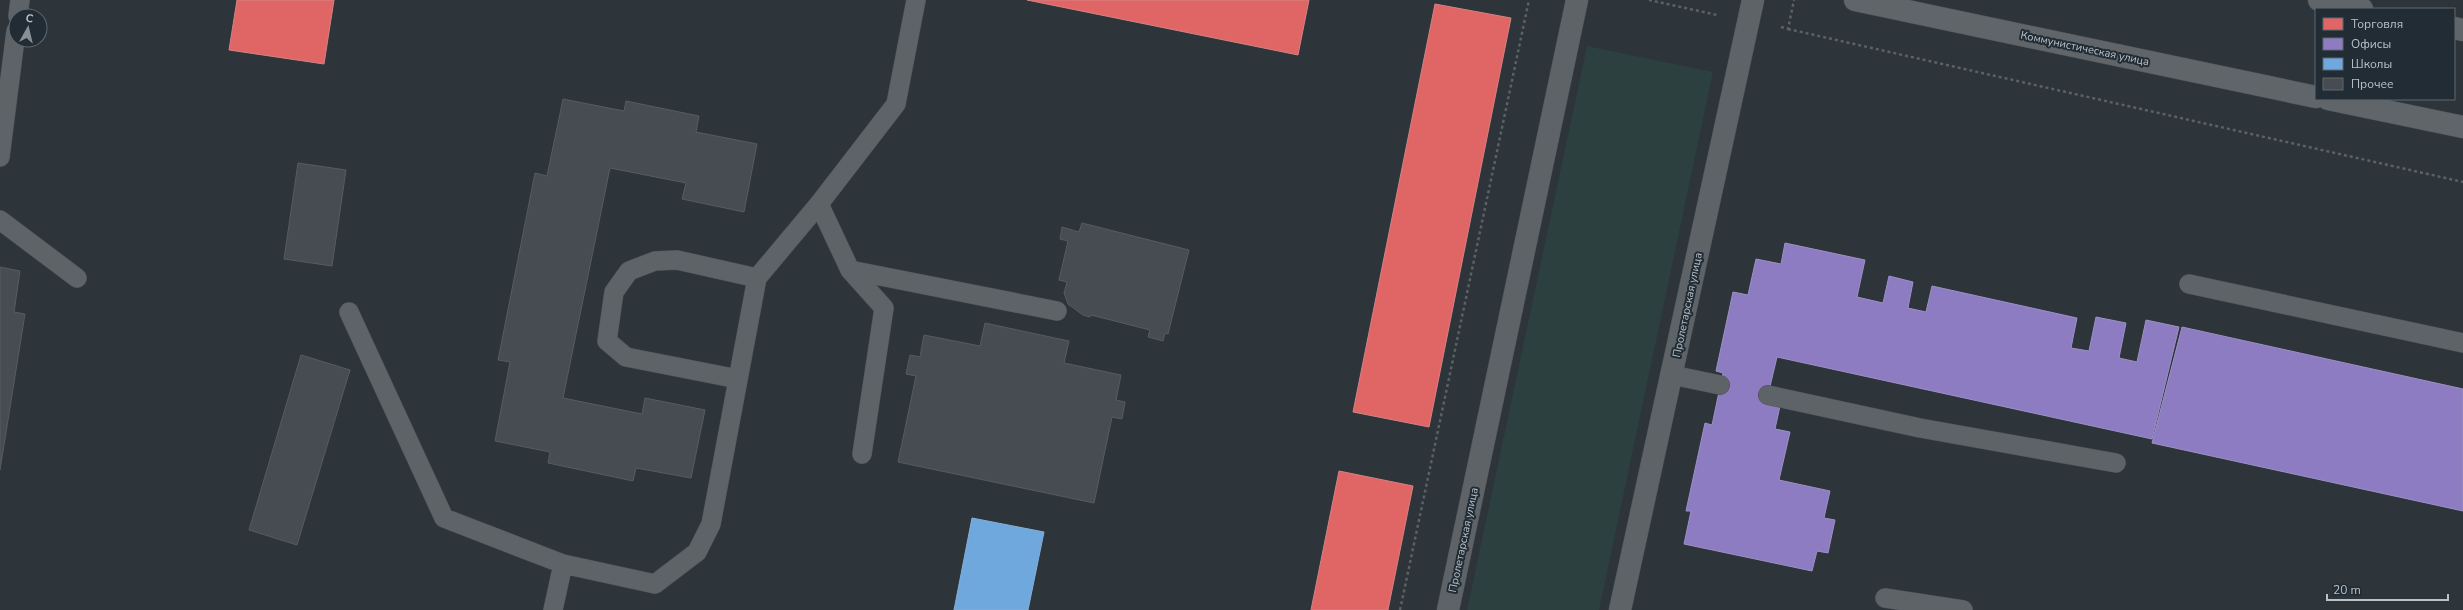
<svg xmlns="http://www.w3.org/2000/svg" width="2463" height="610" font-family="'Nunito Sans',sans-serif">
	<rect width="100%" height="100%" fill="#2d343a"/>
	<path fill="#2b403f" d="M1587 46 1713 72 1599 610H1467Z"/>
	<path fill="#e06666" stroke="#d48284" d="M237 0H334L324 64 229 50Z
		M1027 0H1309L1298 55Z
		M1435 4 1511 18 1429 427 1353 412Z
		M1339 471 1413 486 1388 610H1311Z"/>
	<path fill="#8e7cc3" stroke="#9b91c5" d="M1785 243 1865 260 1857 297 1883 303 1889 276 1913 282 1908 308 1926 312 1932 286 2077 318 2071 348 2089 351 2096 317 2126 323 2119 358 2137 362 2146 320 2179 327 2152 439 1777 357 1768 395 1780 406 1775 429 1790 432 1779 480 1830 491 1824 518 1835 520 1828 553 1817 551 1812 571 1684 544 1691 511H1686L1705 423 1712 425 1723 373 1716 371 1733 292 1748 295 1756 259 1781 264Z
		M2182 327 2463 389V511L2152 443Z"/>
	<path fill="#6fa8dc" stroke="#85b0d6" d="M972 518 1044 532 1028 610H954Z"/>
	<path fill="#464c51" stroke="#565c61" d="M563 99 624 111 626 101 699 116 696 132 757 144 744 212 682 199 686 183 610 168 563 398 642 414 645 398 705 410 691 478 636 468 633 481 548 463 550 452 495 441 510 362 498 360 535 173 547 176Z
		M298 163 346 170 332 266 284 259Z
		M1082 223 1189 250 1168 334 1165 333 1163 341 1148 337 1150 330 1091 315 1090 317 1083 315 1068 304 1064 293 1067 282 1059 280 1068 241 1060 239 1062 227 1079 232Z
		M0 267 20 271 14 312 25 314 0 470Z
		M985 323 1069 341 1064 363 1121 375 1116 400 1125 402 1122 419 1112 417 1094 503 898 462 916 376 906 374 910 355 920 357 924 335 980 346Z
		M301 355 350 370 297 545 249 530Z"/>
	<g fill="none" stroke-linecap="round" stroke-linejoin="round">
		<defs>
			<path id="service" d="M18 16 20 0
				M0 157 16 31
				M819 204 850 270 884 308 862 454
				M0 220 77 278
				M850 270 1057 311
				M2189 284 2463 343
				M349 312 444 518 563 564 553 610
				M1672 375 1720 385
				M738 379 626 357 607 341 614 292 629 271 655 261 677 260 757 278
				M1768 395 1920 428 2116 463
				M563 564 655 584 697 552 711 524 757 278 819 204 896 104 916 0
				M1885 598 1963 610"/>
			<path id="minor" d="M1448 610 1577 0
				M1620 610 1753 0"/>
			<path id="primary" d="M1855 0 2316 97
				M2319 0 2362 9
				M2454 28 2463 30
				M2328 99 2463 127"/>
		</defs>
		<use href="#service" stroke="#4b5054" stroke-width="20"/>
		<use href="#minor" stroke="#4b5054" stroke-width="23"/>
		<use href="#primary" stroke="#4b5156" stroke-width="23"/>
		<path stroke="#5b6165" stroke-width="2.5" stroke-dasharray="3 3" stroke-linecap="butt" d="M1649 0 1717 15
			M1781 27 1788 29 1794 0
			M1788 29 2463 182
			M1400 610 1529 0"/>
		<use href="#service" stroke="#5e6368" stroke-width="19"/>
		<use href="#minor" stroke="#5e6368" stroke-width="22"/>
		<use href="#primary" stroke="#5f6569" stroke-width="22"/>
	</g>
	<g text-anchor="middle" stroke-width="4" stroke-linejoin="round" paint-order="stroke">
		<g font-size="11" fill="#b9c2c9" stroke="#212c34">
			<text transform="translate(2085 48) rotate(12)" y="4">Коммунистическая улица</text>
			<text transform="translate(1687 305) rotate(-78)" y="4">Пролетарская улица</text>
			<text transform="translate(1463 540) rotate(-78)" y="4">Пролетарская улица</text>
		</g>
	</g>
	<rect x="2315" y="8" width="140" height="92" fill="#212c34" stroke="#5e6870"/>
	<rect x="2323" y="18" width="20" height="12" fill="#e06666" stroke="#5e6870"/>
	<text x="2351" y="28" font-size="12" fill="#b9c2c9">Торговля</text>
	<rect x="2323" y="38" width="20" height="12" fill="#8e7cc3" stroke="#5e6870"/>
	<text x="2351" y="48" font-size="12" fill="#b9c2c9">Офисы</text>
	<rect x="2323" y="58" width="20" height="12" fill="#6fa8dc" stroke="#5e6870"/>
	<text x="2351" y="68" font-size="12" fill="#b9c2c9">Школы</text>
	<rect x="2323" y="78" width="20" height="12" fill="#464c51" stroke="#5e6870"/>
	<text x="2351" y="88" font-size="12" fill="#b9c2c9">Прочее</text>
	<g transform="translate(28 28) rotate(8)"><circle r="19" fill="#212c34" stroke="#5e6870"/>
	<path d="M0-3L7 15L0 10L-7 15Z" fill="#889097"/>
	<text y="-6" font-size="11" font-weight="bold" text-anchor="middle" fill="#b9c2c9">С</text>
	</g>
	<path d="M2327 594v6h121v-6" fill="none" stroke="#b9c2c9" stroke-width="2"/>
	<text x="2333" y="594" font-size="12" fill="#b9c2c9" stroke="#212c34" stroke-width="3" paint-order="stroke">20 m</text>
</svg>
